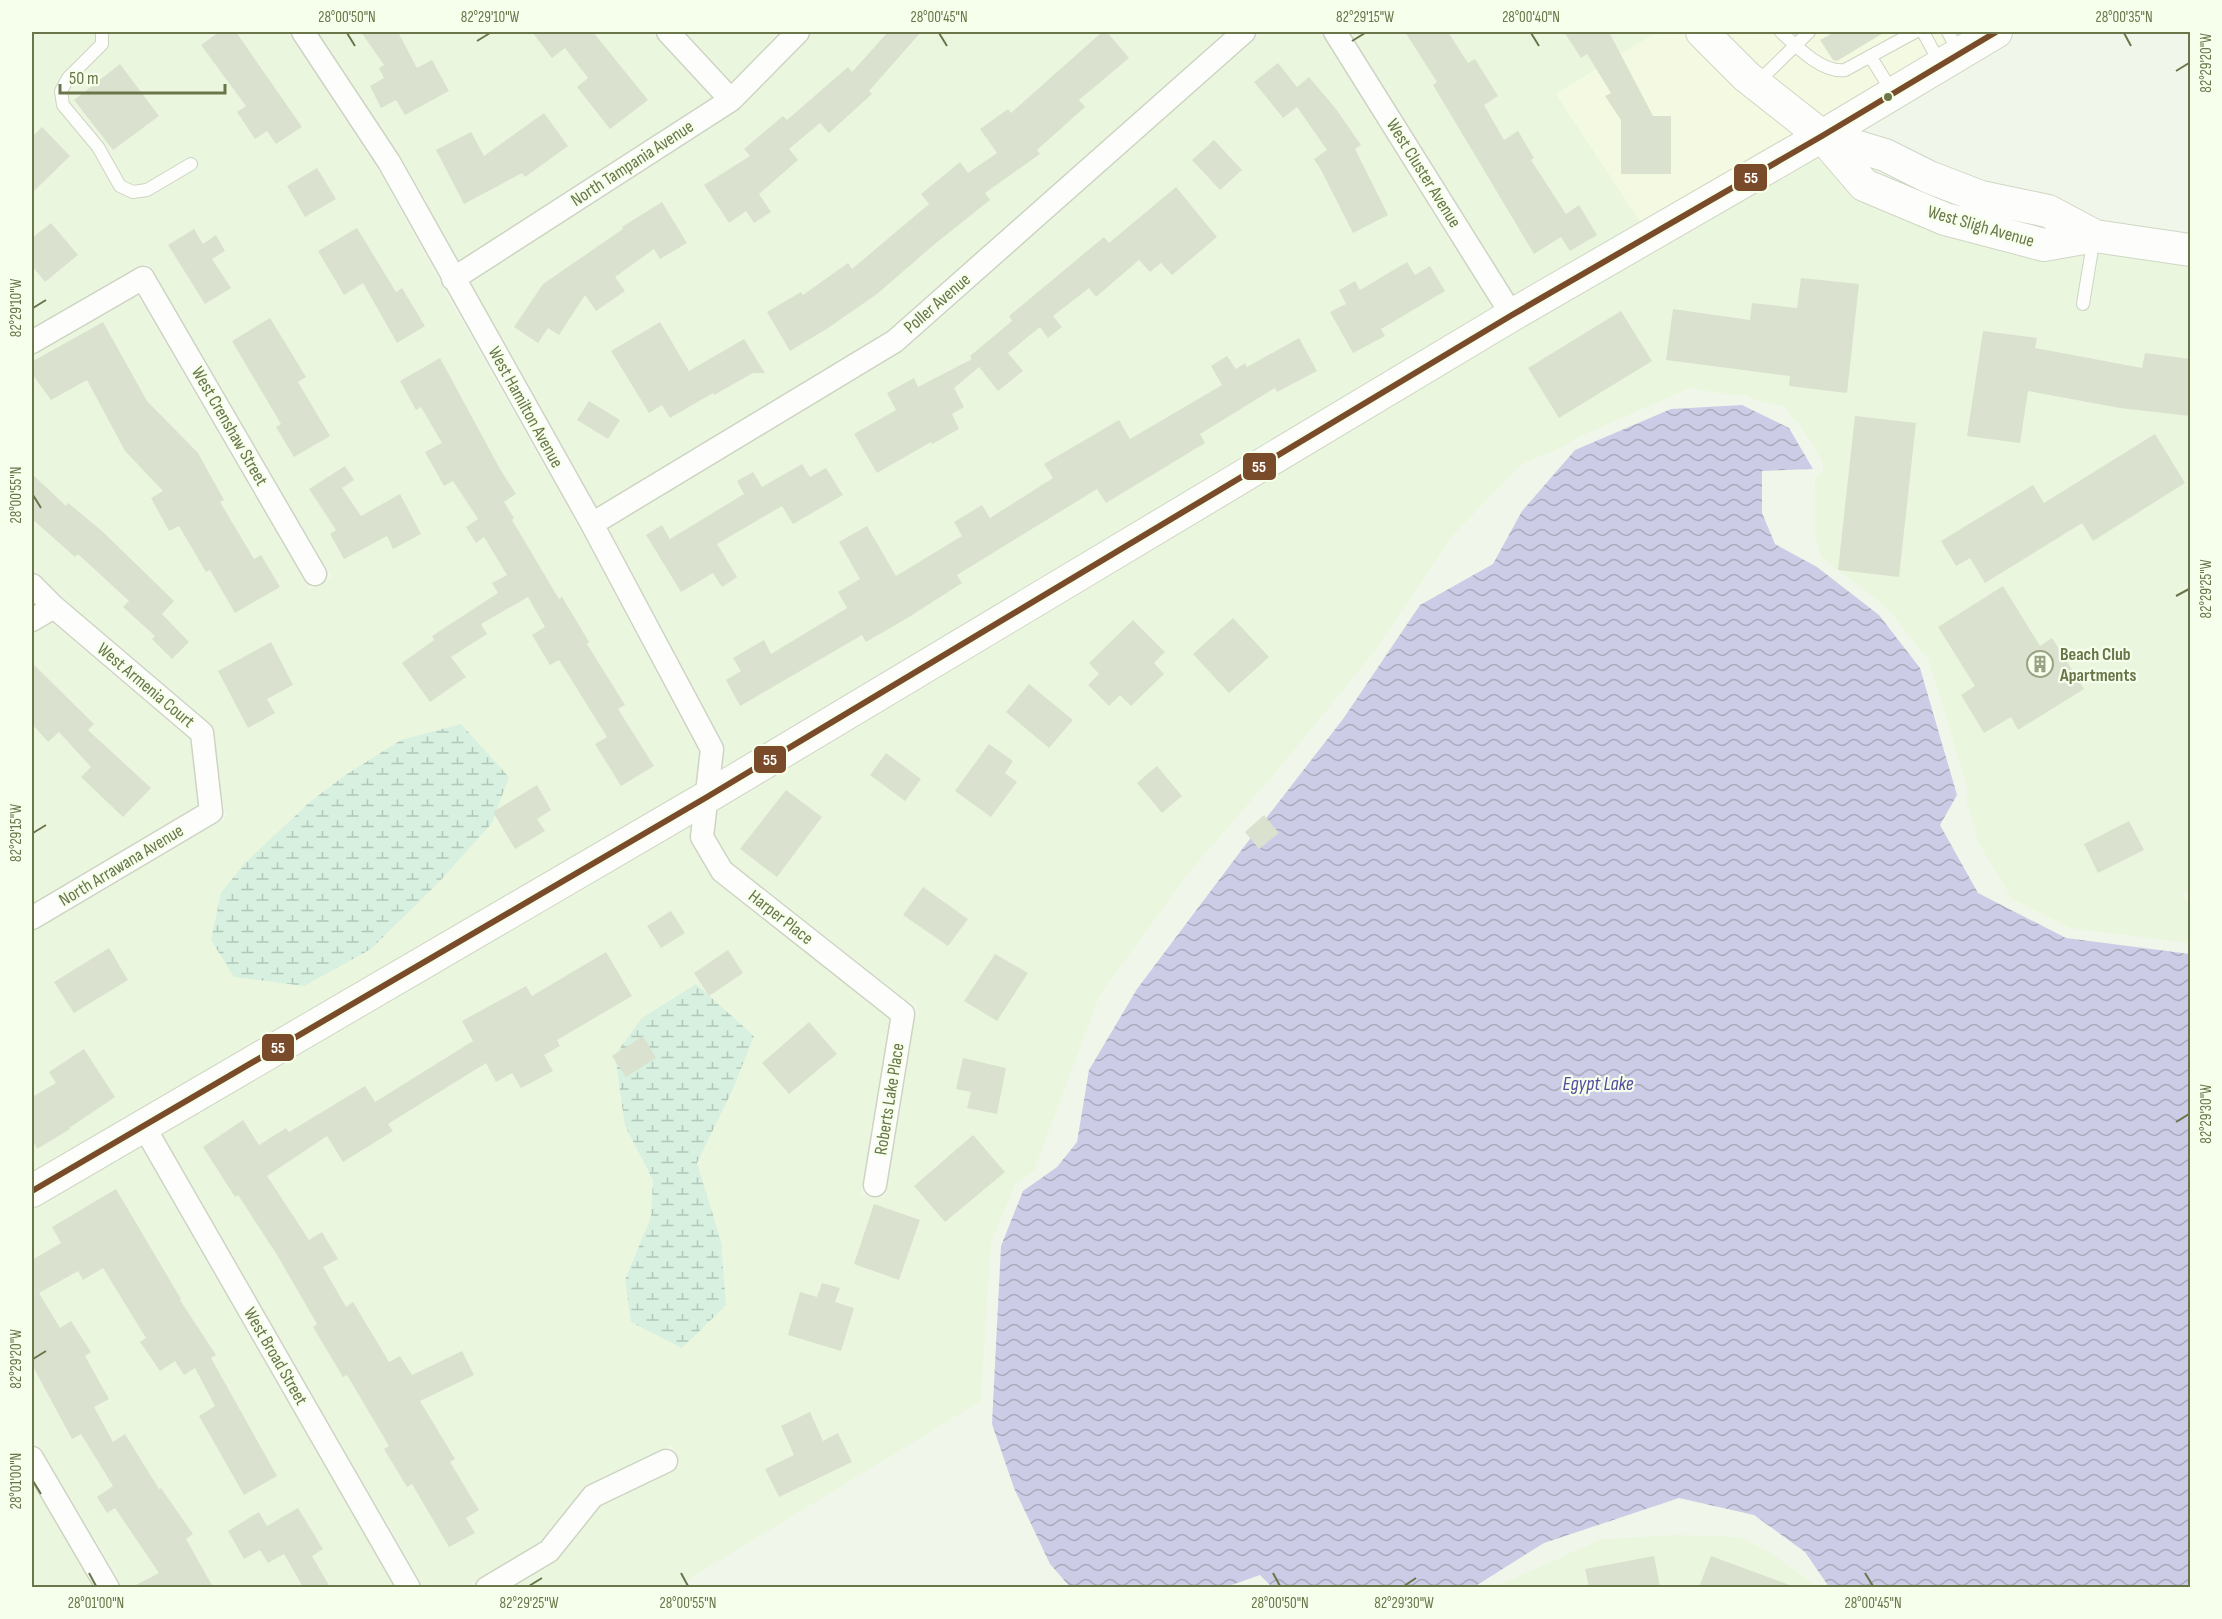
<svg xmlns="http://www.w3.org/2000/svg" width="2222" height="1619" font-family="'Sofia Sans Condensed',sans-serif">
	<defs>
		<pattern id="wetland-marsh" width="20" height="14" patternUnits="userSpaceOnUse" patternTransform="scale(1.5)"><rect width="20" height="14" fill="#d7f0e0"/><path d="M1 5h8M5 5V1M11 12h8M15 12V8" fill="none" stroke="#b2c7b8"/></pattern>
		<pattern id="water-waves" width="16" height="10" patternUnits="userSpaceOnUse" patternTransform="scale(1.5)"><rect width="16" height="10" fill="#cccce7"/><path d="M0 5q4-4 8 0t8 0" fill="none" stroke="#aaaabd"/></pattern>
	</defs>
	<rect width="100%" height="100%" fill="#f0f7ea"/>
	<path fill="#ebf6df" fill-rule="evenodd" d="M32 32H287L378 169 437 277 581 531 699 753 695 790 32 1178V931L215 823 225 821 224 817 228 815 223 807 214 731 211 724 64 599 59 591 57 592 32 567V355L137 295 309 589 332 577 148 263 32 329ZM401 740 492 823 439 882 371 949 310 802 344 776Z
		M318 32H651L712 98 459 262 400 155Z
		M686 32H782L732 82Z
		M814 32H1227L887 332 597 508 470 282 728 115 729 116 748 100Z
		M1262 32H1320L1495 312 721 775 723 743 608 528 902 349Z
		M1350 32H1657L1557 94 1643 226 1517 299Z
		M1819 151 1854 193 2091 248 2190 262V889L2183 894 2190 906V943L2070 928 2012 899 1978 842 1966 800 1968 791 1929 661 1886 607 1822 558 1814 533 1815 479 1823 472V463L1799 423 1792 418 1784 406 1759 401 1745 395H1729L1690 388 1572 440 1565 446 1522 464 1454 534 1374 652 1283 764 1190 871 1100 995 1034 1171 1015 1185 991 1243 981 1401 676 1587H509L559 1558 601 1505 681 1466 672 1445 588 1486 541 1543 464 1587H424L159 1128 692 818 690 837 691 844 714 881 890 1019 861 1196 885 1197 914 1018 920 1012 916 1008 917 1003 909 1002 732 863 715 834 719 803ZM732 1091 697 1163 721 1241 625 1280 651 1217 653 1180 625 1126Z
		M51 622 190 739 198 806 32 905V633Z
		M137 1141 394 1587H123L32 1433V1205Z
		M32 1483 94 1587H32Z
		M1676 1535 1740 1537 1771 1553 1812 1583 1815 1587 1492 1588 1602 1539Z"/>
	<path fill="#f3fae1" d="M1657 32H1683L1738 86 1801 135 1643 226 1556 94Z
		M1719 32H1956L1961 39 1826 120 1756 68Z"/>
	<path fill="url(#wetland-marsh)" d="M461 724 509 777 492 823 439 882 371 949 304 986 234 977 211 940 221 893 244 864 310 802 344 776 401 740Z
		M696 984 754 1036 732 1091 697 1163 721 1241 726 1305 682 1348 631 1322 625 1280 651 1217 653 1180 625 1126 615 1055 642 1018Z"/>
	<path fill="url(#water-waves)" d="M1742 405 1789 428 1813 469 1762 471V513L1775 544 1817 567 1879 615 1920 668 1957 795 1940 825 1978 893 2066 938 2190 954V1587H1829L1805 1552 1754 1515 1679 1498 1544 1543 1474 1587H1272L1260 1575 1226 1587H1070L1050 1564 1014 1488 992 1424 1001 1246 1023 1191 1057 1167 1077 1142 1089 1070 1137 989 1243 848 1343 719 1420 605 1493 564 1522 511 1575 450 1671 409Z"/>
	<path fill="#dae1cf" d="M219 32H236L302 127 276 144 267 131 255 139 237 112 246 106 201 45Z
		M361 32H398L417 68 432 60 449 91 405 115 396 100 381 108 370 86 384 78 379 68 384 65Z
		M532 32H593L648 100 610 129 577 87 588 78 565 48 552 58Z
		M888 32H921L869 91 872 94 829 133 820 123 789 149 798 160 759 194 771 212 754 223 746 211 729 223 704 185 750 156 744 149 783 116 787 120 848 67 852 72Z
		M1102 32H1107L1129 58 1079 100 1085 107 1037 150 1040 154 985 193 990 200 936 243 877 294 828 328 790 351 767 312 801 292 803 295 848 263 852 269 929 204 921 194 960 162 968 173 997 153 980 129 1008 109 1011 113Z
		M1405 32H1448L1468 63 1475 59 1498 96 1484 105 1504 140 1518 131 1534 158 1531 160 1566 214 1579 205 1597 235 1570 251 1561 237 1534 254 1433 85 1437 82Z
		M1564 32H1609L1653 116H1671V174H1621V120L1605 96 1611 93 1587 54 1581 58Z
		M1835 32H1885L1837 61 1833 60 1820 40Z
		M1278 63 1297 87 1309 77 1336 109 1361 145 1355 149 1388 215 1353 233 1321 170 1314 159 1327 150 1297 107 1283 118 1254 82Z
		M120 64 159 116 113 150 74 100Z
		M544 113 568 146 525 177 522 173 464 204 436 150 471 132 484 156Z
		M42 127 70 156 32 193V137Z
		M1214 140 1242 170 1220 190 1192 160Z
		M317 168 336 199 305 217 287 186Z
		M1176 187 1217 237 1172 275 1161 263 1150 272 1139 260 1096 297 1089 288 1053 316 1062 327 1048 338 1040 327 1008 353 1023 371 998 391 979 367 954 388 964 407 952 414 959 429 932 444 931 442 877 473 854 434 896 410 887 393 914 378 918 387 972 359 970 356 1012 321 1009 316 1104 237 1109 243Z
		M662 202 687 243 660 259 654 249 615 277 625 291 596 311 585 295 559 335 548 328 538 343 514 327 543 284 623 229 622 227Z
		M51 223 78 255 45 282 32 266V238Z
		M357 228 396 292 402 288 425 326 397 343 363 283 344 295 318 251Z
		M194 229 203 244 216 235 225 251 212 259 231 288 205 304 168 245Z
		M1407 262 1415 275 1430 266 1445 291 1381 329 1385 336 1353 353 1330 312 1346 304 1339 290 1355 281 1360 290Z
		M1801 278 1859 284 1847 393 1789 386 1790 376 1666 360 1673 309 1750 320 1752 303 1797 308Z
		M1621 311 1652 361 1559 418 1528 368Z
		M270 318 306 377 298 382 330 436 294 457 276 427 281 424 232 341Z
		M103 322 147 401 198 453 224 500 220 502 254 559 261 555 280 587 235 613 210 570 206 572 179 526 169 531 151 498 163 491 125 451 87 380 51 400 32 374V362L35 360Z
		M660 322 689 371 744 339 765 373H753L714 395 713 393 670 418 662 405 649 413 611 351Z
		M1983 331 2037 338 2035 348 2142 368 2145 353 2190 359V416L2120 408 2028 391 2020 443 1967 436Z
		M1299 338 1317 371 1277 392 1275 388 1200 434 1205 443 1106 503 1097 489 957 575 962 583 909 617 866 642 862 635 740 706 726 680 741 671 733 658 764 640 771 654 847 608 838 592 860 579 839 542 867 526 896 576 962 536 954 522 982 505 990 518 1053 478 1044 464 1119 420 1130 439 1222 385 1211 366 1227 356 1236 369 1245 363 1247 367Z
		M440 358 500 469 516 494 504 502 514 518 512 520 559 599 562 597 589 642 587 644 625 705 618 709 654 766 621 786 595 744 607 737 559 660 550 665 532 635 545 627 528 597 481 624 487 634 451 657 466 677 430 702 402 663 434 640 432 636 498 593 492 583 507 575 484 537 476 543 466 527 478 519 453 481 444 486 425 452 442 443 421 407 416 410 400 381Z
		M589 401 620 420 608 439 577 420Z
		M1855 416 1916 423 1899 577 1838 570Z
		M2155 434 2185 483 2093 541 2082 523 1985 583 1970 558 1956 566 1941 541 2033 485 2044 503Z
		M802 464 810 477 826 468 843 495 793 524 782 506 717 544 737 577 722 587 713 573 681 592 646 535 662 525 670 539 744 494 737 481 753 472 762 487Z
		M345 466 354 480 342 488 361 516 400 494 421 534 393 549 387 536 344 559 330 534 336 530 309 489Z
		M32 474 66 506 68 503 102 531 174 601 162 614 189 642 172 659 152 639 155 636 123 607 129 601 78 554 75 557 32 519Z
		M2003 586 2040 646 2052 638 2084 689 2018 730 2011 717 1984 733 1961 695 1975 686 1938 627Z
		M1233 618 1269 657 1229 693 1193 654Z
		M1133 620 1165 652 1154 663 1164 674 1131 706 1120 695 1109 706 1088 685 1099 674 1089 663Z
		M271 642 293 685 267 699 275 713 248 728 218 671Z
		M32 663 94 724 88 730 151 788 123 817 81 777 91 767 59 732 48 742 32 724Z
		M1029 684 1073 720 1049 748 1006 712Z
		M989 744 1013 761 1005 773 1017 782 991 817 955 791Z
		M886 753 921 779 905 801 870 775Z
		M1157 766 1182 796 1162 813 1137 783Z
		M537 785 551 810 537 819 545 831 515 849 493 812Z
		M786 790 822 817 777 877 740 849Z
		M1264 815 1279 833 1259 849 1245 832Z
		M2129 821 2144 850 2098 873 2084 844Z
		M923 887 968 919 948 946 903 915Z
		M671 911 685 933 661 948 647 926Z
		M109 948 128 980 74 1013 54 982Z
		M728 950 743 973 709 996 694 973Z
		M606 952 632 996 557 1040 560 1046 544 1055 553 1071 521 1088 512 1073 496 1082 486 1063 388 1124 393 1131 343 1162 327 1136 267 1176 309 1240 322 1232 338 1259 323 1267 346 1307 353 1302 389 1362 400 1356 412 1375 462 1351 474 1375 420 1401 455 1459 450 1462 479 1510 466 1518 475 1533 449 1547 412 1484 407 1487 384 1449 389 1446 347 1375 343 1377 313 1327 317 1324 277 1255 238 1195 235 1197 203 1147 243 1120 259 1145 286 1128 289 1132 365 1086 375 1102 473 1041 462 1021 526 986 532 996Z
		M995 954 1028 973 997 1021 964 1001Z
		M809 1022 837 1054 789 1094 762 1063Z
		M643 1036 656 1058 626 1077 612 1056Z
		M84 1049 115 1097 69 1128 70 1129 37 1149 32 1139V1097L56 1083 49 1072Z
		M963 1058 1006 1068 997 1114 967 1108 971 1092 956 1089Z
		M973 1135 1005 1172 945 1222 914 1186Z
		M116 1189 181 1299 180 1300 216 1355 211 1358 277 1476 244 1495 199 1416 215 1406 195 1368 184 1375 175 1361 160 1371 140 1342 146 1338 103 1268 83 1280 78 1271 39 1293 60 1328 71 1321 91 1352 85 1356 109 1399 94 1407 113 1442 125 1434 159 1489 161 1488 193 1534 186 1539 213 1587H132L159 1573 115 1508 107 1513 97 1497 113 1486 81 1434 72 1439 32 1365V1260L61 1243 52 1227Z
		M874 1204 920 1220 899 1280 854 1264Z
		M822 1283 840 1288 835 1302 854 1308 841 1351 788 1335 800 1292 817 1297Z
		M810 1412 823 1441 838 1433 852 1462 779 1497 765 1469 794 1455 781 1426Z
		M298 1508 323 1549 312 1556 330 1587H303L284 1554 268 1563 260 1550 244 1559 228 1531 259 1512 267 1526Z
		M1654 1556 1660 1587H1589L1585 1569Z
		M1711 1556 1792 1586 1791 1587H1699Z"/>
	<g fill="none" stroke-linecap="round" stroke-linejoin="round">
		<defs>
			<path id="lane" d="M102 32V44L68 78 61 91 63 105 98 147 120 186 133 192 147 190 191 164
				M1781 32C1797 47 1822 73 1845 70L1915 32
				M1923 32 1941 65
				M1948 32 1959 53
				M1870 56 1893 93
				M1757 83 1809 32
				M2083 304 2094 237"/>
			<path id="street" d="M303 32 389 162 592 524 712 749 702 837 722 871 903 1014 875 1185
				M668 32 731 100
				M1335 32 1512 315
				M453 279 731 100 798 32
				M32 342 143 278 315 574
				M592 524 895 341 1244 32
				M32 585 54 607 202 733 211 812 32 918
				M32 620 54 607
				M143 1125 409 1588
				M32 1458 108 1588
				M487 1588 549 1551 593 1496 666 1461"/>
			<path id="secondary" d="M1702 32 1747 77 1822 136 1864 185 1945 219 2044 245 2095 236 2190 250
				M1822 136 1885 155 1929 177 1981 197 2048 211 2095 236
				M32 1191 707 797 1512 315 1822 136 1996 32"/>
		</defs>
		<use href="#lane" stroke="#cdd4c2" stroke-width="14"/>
		<use href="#street" stroke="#cdd4c2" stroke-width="25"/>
		<use href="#secondary" stroke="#cfd6c3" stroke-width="34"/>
		<use href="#lane" stroke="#fdfefc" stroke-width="12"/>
		<use href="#street" stroke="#fdfefc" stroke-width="22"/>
		<use href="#secondary" stroke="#fdfefc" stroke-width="32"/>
		<defs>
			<path id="bus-1" d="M32 1191 707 797 1512 315 1822 136 1996 32"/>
		</defs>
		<use href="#bus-1" stroke="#f5ffeb" stroke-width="10"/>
		<use href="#bus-1" stroke="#7a4b2a" stroke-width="6"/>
	</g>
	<path fill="none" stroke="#6a754a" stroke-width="2" d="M347 33 355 46M939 33 947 46M1531 33 1539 46M2124 33 2131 46M477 41 490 33M1352 41 1365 33M2176 71 2189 63M33 308 46 300M33 495 41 508M2176 596 2189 589M33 833 46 825M2176 1122 2189 1114M33 1359 46 1351M33 1481 41 1494M89 1573 96 1586M681 1573 688 1586M1273 1573 1280 1586M1865 1573 1873 1586M529 1586 542 1578M1404 1586 1416 1578"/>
	<defs>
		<symbol id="building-ring" viewBox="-11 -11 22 22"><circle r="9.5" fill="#f5ffeb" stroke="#99a282" stroke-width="1.5"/><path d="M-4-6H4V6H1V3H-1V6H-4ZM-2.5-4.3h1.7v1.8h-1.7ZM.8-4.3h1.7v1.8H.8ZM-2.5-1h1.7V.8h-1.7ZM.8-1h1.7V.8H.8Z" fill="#99a282"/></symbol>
	</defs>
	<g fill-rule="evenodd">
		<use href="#building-ring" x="2025" y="649" width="30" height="30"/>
	</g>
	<circle fill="#6a754a" stroke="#f5ffeb" stroke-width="2" cx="1888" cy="97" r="5"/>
	<g text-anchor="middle" stroke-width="4.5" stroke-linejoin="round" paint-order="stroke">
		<g font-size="18" fill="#6a754a" stroke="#f5ffeb">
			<text transform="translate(632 163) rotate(-33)" y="6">North Tampania Avenue</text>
			<text transform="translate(1424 173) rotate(58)" y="6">West Cluster Avenue</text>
			<text transform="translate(1981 226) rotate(16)" y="6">West Sligh Avenue</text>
			<text transform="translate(937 303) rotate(-41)" y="6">Poller Avenue</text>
			<text transform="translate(526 407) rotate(61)" y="6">West Hamilton Avenue</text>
			<text transform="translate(230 426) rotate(60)" y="6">West Crenshaw Street</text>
			<text transform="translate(146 685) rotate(40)" y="6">West Armenia Court</text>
			<text transform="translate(121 865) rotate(-31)" y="6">North Arrawana Avenue</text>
			<text transform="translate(781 917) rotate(38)" y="6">Harper Place</text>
			<text transform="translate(889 1099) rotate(-81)" y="6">Roberts Lake Place</text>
			<text transform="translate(276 1356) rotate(60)" y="6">West Broad Street</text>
		</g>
		<g font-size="18" font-weight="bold" fill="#6a754a" stroke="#f5ffeb" text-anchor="start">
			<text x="2060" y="660">Beach Club<tspan x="2060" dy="21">Apartments</tspan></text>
		</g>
		<g font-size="20" font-style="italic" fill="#534c9e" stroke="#f5ffeb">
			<text x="1598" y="1090">Egypt Lake</text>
		</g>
	</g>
	<g stroke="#f5ffeb" stroke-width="2">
		<rect x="1733" y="163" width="35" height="29" rx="6" fill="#7a4b2a"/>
		<rect x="1242" y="452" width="35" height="29" rx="6" fill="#7a4b2a"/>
		<rect x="753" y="745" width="34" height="29" rx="6" fill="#7a4b2a"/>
		<rect x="261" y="1033" width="34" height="29" rx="6" fill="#7a4b2a"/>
	</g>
	<g font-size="16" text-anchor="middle" font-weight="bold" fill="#fff">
		<text x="1751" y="183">55</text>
		<text x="1259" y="472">55</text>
		<text x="770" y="765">55</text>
		<text x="278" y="1053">55</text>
	</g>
	<rect width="2222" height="1619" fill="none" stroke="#f5ffeb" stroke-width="66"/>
	<path d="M60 84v9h165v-9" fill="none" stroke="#6a754a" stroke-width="3"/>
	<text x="69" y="84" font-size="18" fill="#6a754a" stroke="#f5ffeb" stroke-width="4.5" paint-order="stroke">50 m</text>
	<rect x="33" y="33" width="2156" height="1553" fill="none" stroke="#6a754a" stroke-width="2"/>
	<g font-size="15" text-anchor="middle" fill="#6a754a">
		<text x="347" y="22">28°00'50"N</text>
		<text x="490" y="22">82°29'10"W</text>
		<text x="939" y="22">28°00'45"N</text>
		<text x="1365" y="22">82°29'15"W</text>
		<text x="1531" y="22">28°00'40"N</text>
		<text x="2124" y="22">28°00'35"N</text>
		<text transform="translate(2206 63) rotate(-90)" y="5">82°29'20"W</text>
		<text transform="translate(16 308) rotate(-90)" y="5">82°29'10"W</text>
		<text transform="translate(16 495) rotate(-90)" y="5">28°00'55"N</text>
		<text transform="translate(2206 589) rotate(-90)" y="5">82°29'25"W</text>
		<text transform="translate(16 833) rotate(-90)" y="5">82°29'15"W</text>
		<text transform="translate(2206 1114) rotate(-90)" y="5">82°29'30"W</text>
		<text transform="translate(16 1359) rotate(-90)" y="5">82°29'20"W</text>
		<text transform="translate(16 1481) rotate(-90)" y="5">28°01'00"N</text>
		<text x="96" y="1608">28°01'00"N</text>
		<text x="529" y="1608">82°29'25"W</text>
		<text x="688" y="1608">28°00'55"N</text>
		<text x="1280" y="1608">28°00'50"N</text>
		<text x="1404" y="1608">82°29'30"W</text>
		<text x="1873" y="1608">28°00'45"N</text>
	</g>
</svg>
